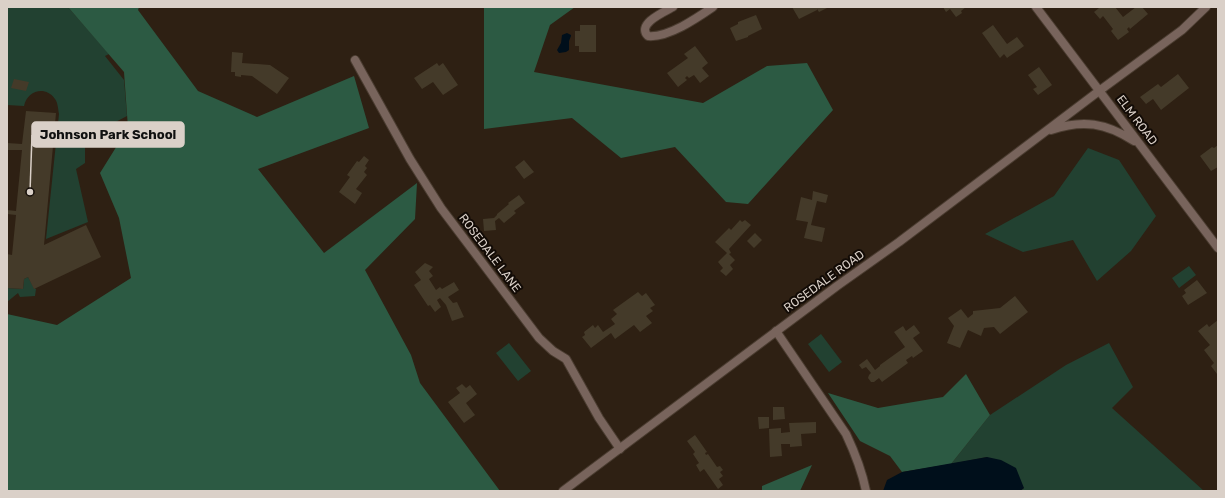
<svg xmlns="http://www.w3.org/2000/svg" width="1225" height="498" font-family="Rubik,sans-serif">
	<rect width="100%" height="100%" fill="#2e2013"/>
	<path fill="#224131" d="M7 7H68L109 54 105 56 124 80 127 116 85 138V163L76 169 88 222 46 239 59 114C58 109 58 103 55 99 45 85 27 91 24 106L7 105Z
		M1088 148 1119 160 1156 216 1131 251 1097 281 1073 240 1023 252 985 234 1054 196Z
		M1189 266 1196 275 1179 288 1172 278Z
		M28 277 34 288 36 289 35 296 20 297 18 293 7 302V288L23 289 24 279Z
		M821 334 842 362 829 372 808 344Z
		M509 343 531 371 518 381 496 353Z
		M1109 343 1133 387 1112 408 1204 491H1020L1024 488 987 457 951 464 990 415 1066 365Z"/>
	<path fill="#2c5a43" d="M68 7H139L138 10 198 91 257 117 354 76 369 128 258 169 324 253 417 183 415 219 365 270 411 355 420 383 500 491H7V314L57 325 131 278 119 218 100 173 128 128 124 72Z
		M484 7H575L550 25 534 72 703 103 767 66 807 63 833 110 748 204 726 202 675 147 621 158 572 118 484 129Z
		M966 374 990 415 951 464 902 472 890 456 860 441 828 393 878 408 943 397Z
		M812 465 800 491H762V486Z"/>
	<path fill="#000f1b" d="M567 33 571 35V36L569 41V50L566 52 559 53 557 50 561 43 562 35Z
		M987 457 1001 460 1016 468 1024 488 1020 491H883L887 480 902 472Z"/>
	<path fill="#443a29" d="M792 7H829L819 12 817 9V10L799 19Z
		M943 7H966L961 11 962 13 956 17 950 9 946 12Z
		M1097 7H1115L1123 17 1136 7H1142L1148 14 1130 29 1129 27 1127 29 1129 32 1118 40 1111 31 1113 29 1103 16 1100 19 1094 12 1099 8Z
		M756 15 762 29 748 36V37L736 41 730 28 738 24V22Z
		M580 25H596V52H579V46H575V31H580Z
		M993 25 1007 44 1017 37 1024 46 1007 58 1004 54 1000 58 982 33Z
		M695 46 708 63 702 68 709 76 700 83 694 75 689 78 687 76 685 78 687 80 678 87 667 73 688 58 684 54Z
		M232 52 243 53 242 63 270 65 289 78 277 94 252 76 241 75V77L235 76V72H231Z
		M437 63 439 66 443 63 458 85 443 95 433 82 422 89 414 78Z
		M1039 67 1052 85 1038 95 1033 89 1037 87 1028 75Z
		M1178 74 1189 88 1161 110 1153 99 1146 104 1140 97 1158 84 1161 87Z
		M14 79 29 82 26 91 11 88Z
		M26 111 56 113 44 245 86 225 101 257 34 289 28 277 24 279 23 289 7 288V254L12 255 16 215 7 214V210L16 211 22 150H7V143L22 144Z
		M1218 145V167L1211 171 1200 156 1212 147 1214 148Z
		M364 156 369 160 365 166 367 168 364 172 367 175 356 189 362 193 355 204 339 192 350 177 347 175 357 161 359 162Z
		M524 160 534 172 524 179 515 167Z
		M813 191 828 195 826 203 817 201 811 225 825 228 822 242 804 238 808 222 796 220 801 197 812 200Z
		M519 195 525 203 514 211 516 213 504 223 499 218 495 221 496 230 484 231 483 219 494 218 497 215V214L509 204 508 203Z
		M740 220 742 222 745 220 751 225 729 249 731 253 729 254 735 260 730 265 733 269 726 276 720 271 723 268 718 262 727 253 715 242 729 228 731 230Z
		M755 233 762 240 754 248 747 241Z
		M425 263 433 267 429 271 433 276 429 279 436 290 440 287 442 289 454 282 459 290 448 297 453 303 457 302 464 317 452 321 446 305 440 298 437 300 441 307 435 312 430 305 428 306 414 285 421 280 415 272Z
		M1197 280 1207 293 1188 305 1182 296 1186 293 1184 290Z
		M638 292 642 296 646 293 655 305 650 308 653 311 646 316 652 323 640 332 634 325 615 339 611 333 591 348 582 337 585 335 584 332 593 325 595 328 598 325 603 332 615 324 611 319 617 314 613 310Z
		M1015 296 1028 312 1000 334 994 327 984 328 981 336 968 330 960 348 947 343 954 326 948 318 961 309 968 318 973 314V311L1000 308Z
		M1218 320V336L1217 337 1218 339V372L1217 374 1211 366 1214 363 1204 350 1210 345 1198 331 1207 324 1209 327Z
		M914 325 920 333 913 338 923 351 913 358 912 356 906 360 908 363 882 382 879 378 874 382H871L868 378 869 375 871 373 866 367 862 369 859 365 867 359 875 370 880 366V365L905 347 894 332 903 326 906 331Z
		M462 384 466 388 470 385 477 394 466 403 475 415 464 423 448 402 460 393 456 388Z
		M773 407H784L785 419 773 420Z
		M758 417H769V428L759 429Z
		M816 422V433L801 434 802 446 790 447V444H781L782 456 770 457 769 429 781 428V433L790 432 789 423Z
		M695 435 707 452 705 453 706 455 708 454 717 467 720 466 723 470 720 472 723 476 719 479 723 485 718 489 704 469 700 472 696 465 699 463 693 454 695 452 687 441Z"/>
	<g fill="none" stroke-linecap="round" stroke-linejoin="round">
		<defs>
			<path id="minor" d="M673 7C664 12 636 24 648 36 668 38 697 18 713 7
				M355 60 410 159 441 208 539 338 553 351 566 359 599 418 620 449
				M1099 91 1182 30 1206 7
				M776 331 846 434C855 453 862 471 866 491"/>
			<path id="tertiary" d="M1036 7 1218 248
				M1051 130C1083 119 1106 123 1134 141
				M563 491 837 286 899 242 1099 91"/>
		</defs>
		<use href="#minor" stroke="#4a3c30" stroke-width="10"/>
		<use href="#tertiary" stroke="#4a3c30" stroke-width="10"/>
		<use href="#minor" stroke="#78645c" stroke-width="8"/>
		<use href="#tertiary" stroke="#78645c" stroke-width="8"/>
	</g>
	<g text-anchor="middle" stroke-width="4" stroke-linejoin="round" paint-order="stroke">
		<g font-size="12" fill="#dad0c8" stroke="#120b06">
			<text transform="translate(1137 120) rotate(53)" y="4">ELM ROAD</text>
			<text transform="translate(490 253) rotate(53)" y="4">ROSEDALE LANE</text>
			<text transform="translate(824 281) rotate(-36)" y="4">ROSEDALE ROAD</text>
		</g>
	</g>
	<path fill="none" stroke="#dad0c8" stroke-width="1.5" d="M30 192L32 135"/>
	<circle fill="#dad0c8" stroke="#120b06" stroke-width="1.5" cx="30" cy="192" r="4"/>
	<rect fill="#dad0c8" stroke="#dad0c8" stroke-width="1.5" x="32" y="122" width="152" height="25" rx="4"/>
	<g font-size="13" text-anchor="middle" font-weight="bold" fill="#111">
		<text x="108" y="139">Johnson Park School</text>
	</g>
	<rect width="1225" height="498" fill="none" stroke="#dad0c8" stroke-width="16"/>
</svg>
